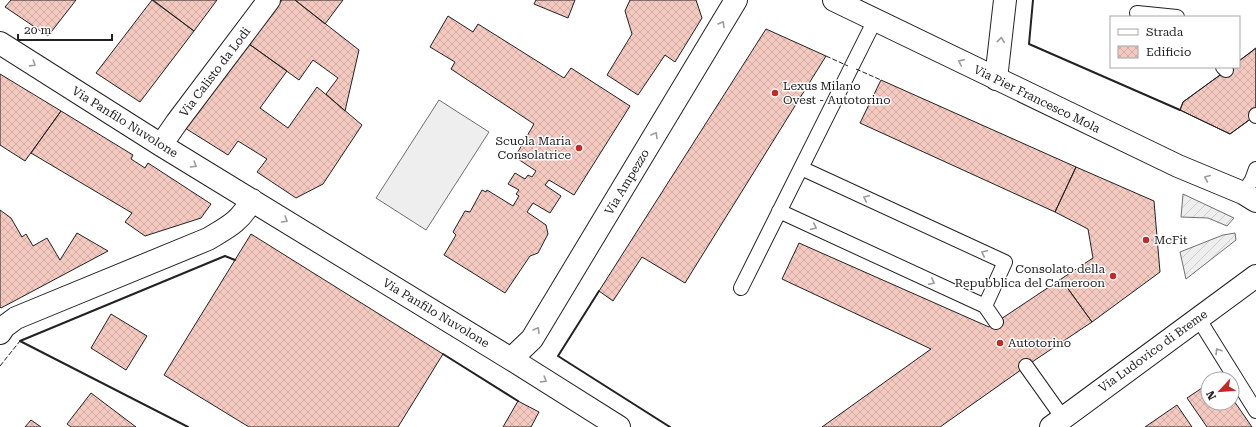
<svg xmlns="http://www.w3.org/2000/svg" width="1256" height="427" font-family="'Roboto Serif',serif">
	<defs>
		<pattern id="garden-furrows" width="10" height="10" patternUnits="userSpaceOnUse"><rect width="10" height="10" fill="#eee"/><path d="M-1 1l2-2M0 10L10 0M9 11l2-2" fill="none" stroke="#ccc"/></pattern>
		<pattern id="building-cross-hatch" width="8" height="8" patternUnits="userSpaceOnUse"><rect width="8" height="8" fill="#f3c9c0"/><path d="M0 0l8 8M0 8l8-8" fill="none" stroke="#d0aca5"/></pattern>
	</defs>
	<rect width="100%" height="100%" fill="#fff"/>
	<path fill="url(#garden-furrows)" stroke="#6f6f6f" d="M1183 194 1234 218 1227 226 1208 218 1181 217Z
		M1235 233 1236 240 1186 279 1180 252 1223 235Z"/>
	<path fill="#eee" stroke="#6f6f6f" d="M439 100 489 132 426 230 376 198Z"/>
	<path fill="url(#building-cross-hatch)" stroke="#222" d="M11 0H76L48 36 5 7Z
		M152 0 194 31 140 102 96 73Z
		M153 0H217L194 31Z
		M282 0H295L359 50 345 111 326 94 338 78 313 60 299 80 249 44Z
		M295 0H343L325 24Z
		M536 0H575L568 18 534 4Z
		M630 0H696L702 18 675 62 665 55 638 95 607 75 632 34 625 11Z
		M448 16 473 32 478 24 564 78 571 68 630 106 574 195 549 180 545 185 561 196 550 213 533 203 527 212 546 225 548 234 538 253 530 256 505 293 444 255 456 235 453 232 465 211 470 212 482 190 486 192 487 190 513 206 519 196 516 194 519 190 508 184 515 173 525 179 528 175 532 177 536 171 515 157 534 124 451 69 455 62 430 47Z
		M766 29 826 56 685 283 642 257 613 301 599 291Z
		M249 44 287 71 260 108 288 128 317 87 362 125 323 184 296 198 257 172 267 159 238 141 228 155 185 128Z
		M1256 48V115L1230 134 1180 110 1183 102 1231 67H1239V61Z
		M1256 48V115L1230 134 1180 110 1183 102 1231 67H1239V61Z
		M0 74 61 111 25 161 0 145Z
		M881 80 1076 167 1055 212 860 123Z
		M61 111 133 155 131 159 145 168 148 163 211 204 201 218 145 236 125 222 132 213 31 153Z
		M1076 167 1154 201 1160 272 1092 322 1061 279 1093 258 1088 229 1055 212Z
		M0 210 11 218 22 237 26 234 33 246 47 238 60 260 77 233 108 251 1 308 0 307Z
		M251 234 443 354 398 427H249L164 375Z
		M799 243 989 327 1061 279 1092 322 1035 360 940 427H822L931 349 782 279Z
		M111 314 147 336 126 370 91 348Z
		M1208 384V403H1232V398L1252 427H1207L1187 398Z
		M91 393 136 427H71L67 424Z
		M518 401 539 412 531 427H503Z
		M1177 405 1192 427H1145Z
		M31 420 41 427H25Z"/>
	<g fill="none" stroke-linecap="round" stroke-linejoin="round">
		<defs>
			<path id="service" d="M1137 13 1177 17
				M1223 67 1226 70
				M1256 115V116
				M1243 193 1252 180 1256 169
				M779 211 985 306 1005 262 801 168
				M741 288 875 20
				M985 306 996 322
				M1198 318 1256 411
				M1026 366 1063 418"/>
			<path id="minor" d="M834 0 1178 166 1243 193 1256 201
				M0 43 161 145 511 359 619 427
				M996 79 1005 0
				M161 145 177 122 269 0
				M0 333 4 327 16 318 208 239C230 226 239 222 252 200
				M511 359 532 339 736 0
				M1051 427 1256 276"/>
		</defs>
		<use href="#service" stroke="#222" stroke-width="16"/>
		<use href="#minor" stroke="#222" stroke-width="24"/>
		<use href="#service" stroke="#fff" stroke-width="14"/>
		<use href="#minor" stroke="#fff" stroke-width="22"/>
		<path stroke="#222" stroke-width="1" stroke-dasharray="5 2" stroke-linecap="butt" d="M826 56 848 66
			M856 69 881 80
			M0 366 20 341"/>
		<path stroke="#222" stroke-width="2" d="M1033 0 1029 44 1180 110
			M599 291 558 356 670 427
			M443 354 518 401
			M188 427 20 341 225 256 235 260"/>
	</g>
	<defs><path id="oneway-chevron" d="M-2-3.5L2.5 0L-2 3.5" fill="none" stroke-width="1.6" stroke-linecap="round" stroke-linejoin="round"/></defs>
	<g stroke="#9c9c9c">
		<use href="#oneway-chevron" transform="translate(722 24) rotate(-59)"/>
		<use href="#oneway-chevron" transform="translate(1001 40) rotate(-84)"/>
		<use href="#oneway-chevron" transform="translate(961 62) rotate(-154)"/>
		<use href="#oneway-chevron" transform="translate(33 64) rotate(32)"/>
		<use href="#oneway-chevron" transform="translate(655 135) rotate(-59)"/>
		<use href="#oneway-chevron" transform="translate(194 165) rotate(31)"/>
		<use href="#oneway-chevron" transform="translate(1207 178) rotate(-157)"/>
		<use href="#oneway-chevron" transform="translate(866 198) rotate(-155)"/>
		<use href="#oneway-chevron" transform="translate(285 220) rotate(31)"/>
		<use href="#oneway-chevron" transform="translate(814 227) rotate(25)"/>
		<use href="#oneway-chevron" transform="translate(984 253) rotate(-155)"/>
		<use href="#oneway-chevron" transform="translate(932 282) rotate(25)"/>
		<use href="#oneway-chevron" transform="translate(537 330) rotate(-59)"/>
		<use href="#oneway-chevron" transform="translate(1218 351) rotate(-122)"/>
		<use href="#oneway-chevron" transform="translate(544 380) rotate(32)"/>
	</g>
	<g fill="#c62828" stroke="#fff" stroke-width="1.5">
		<circle cx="775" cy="93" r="4"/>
		<circle cx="579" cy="148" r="4"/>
		<circle cx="1146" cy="240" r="4"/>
		<circle cx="1113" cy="276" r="4"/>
		<circle cx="1000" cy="343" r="4"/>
	</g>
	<g text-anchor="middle" stroke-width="3" stroke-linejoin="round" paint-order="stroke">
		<g font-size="12" fill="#222" stroke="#fff">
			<text transform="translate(215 72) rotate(-53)" y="4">Via Calisto da Lodi</text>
			<text transform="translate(1037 99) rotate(26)" y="4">Via Pier Francesco Mola</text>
			<text transform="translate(125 122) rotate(32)" y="4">Via Panfilo Nuvolone</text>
			<text transform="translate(627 182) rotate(-59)" y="4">Via Ampezzo</text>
			<text transform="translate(436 313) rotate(31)" y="4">Via Panfilo Nuvolone</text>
			<text transform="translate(1153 351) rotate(-36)" y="4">Via Ludovico di Breme</text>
		</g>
		<g font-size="12" fill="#222" stroke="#fff" text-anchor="start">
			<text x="783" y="90">Lexus Milano<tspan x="783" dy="14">Ovest - Autotorino</tspan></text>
			<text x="571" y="145" text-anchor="end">Scuola Maria<tspan x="571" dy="14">Consolatrice</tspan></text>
			<text x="1154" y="244">McFit</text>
			<text x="1105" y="273" text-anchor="end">Consolato della<tspan x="1105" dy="14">Repubblica del Cameroon</tspan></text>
			<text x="1008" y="347">Autotorino</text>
		</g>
	</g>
	<rect x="1110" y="16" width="130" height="52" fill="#ffffff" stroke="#a7a7a7"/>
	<rect x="1118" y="29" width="20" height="6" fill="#ffffff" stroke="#a7a7a7"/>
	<text x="1146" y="36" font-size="12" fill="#222222">Strada</text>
	<rect x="1118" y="46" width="20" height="12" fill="url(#building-cross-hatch)" stroke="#a7a7a7"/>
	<text x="1146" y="56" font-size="12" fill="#222222">Edificio</text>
	<g transform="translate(1220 391) rotate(244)"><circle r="19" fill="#ffffff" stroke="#a7a7a7"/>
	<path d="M0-3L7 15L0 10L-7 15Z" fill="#c62828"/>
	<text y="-6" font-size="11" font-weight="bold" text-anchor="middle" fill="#222222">N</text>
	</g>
	<path d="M18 34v6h94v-6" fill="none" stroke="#222222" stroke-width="2"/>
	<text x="24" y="34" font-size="12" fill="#222222" stroke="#ffffff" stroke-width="3" paint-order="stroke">20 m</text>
</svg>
